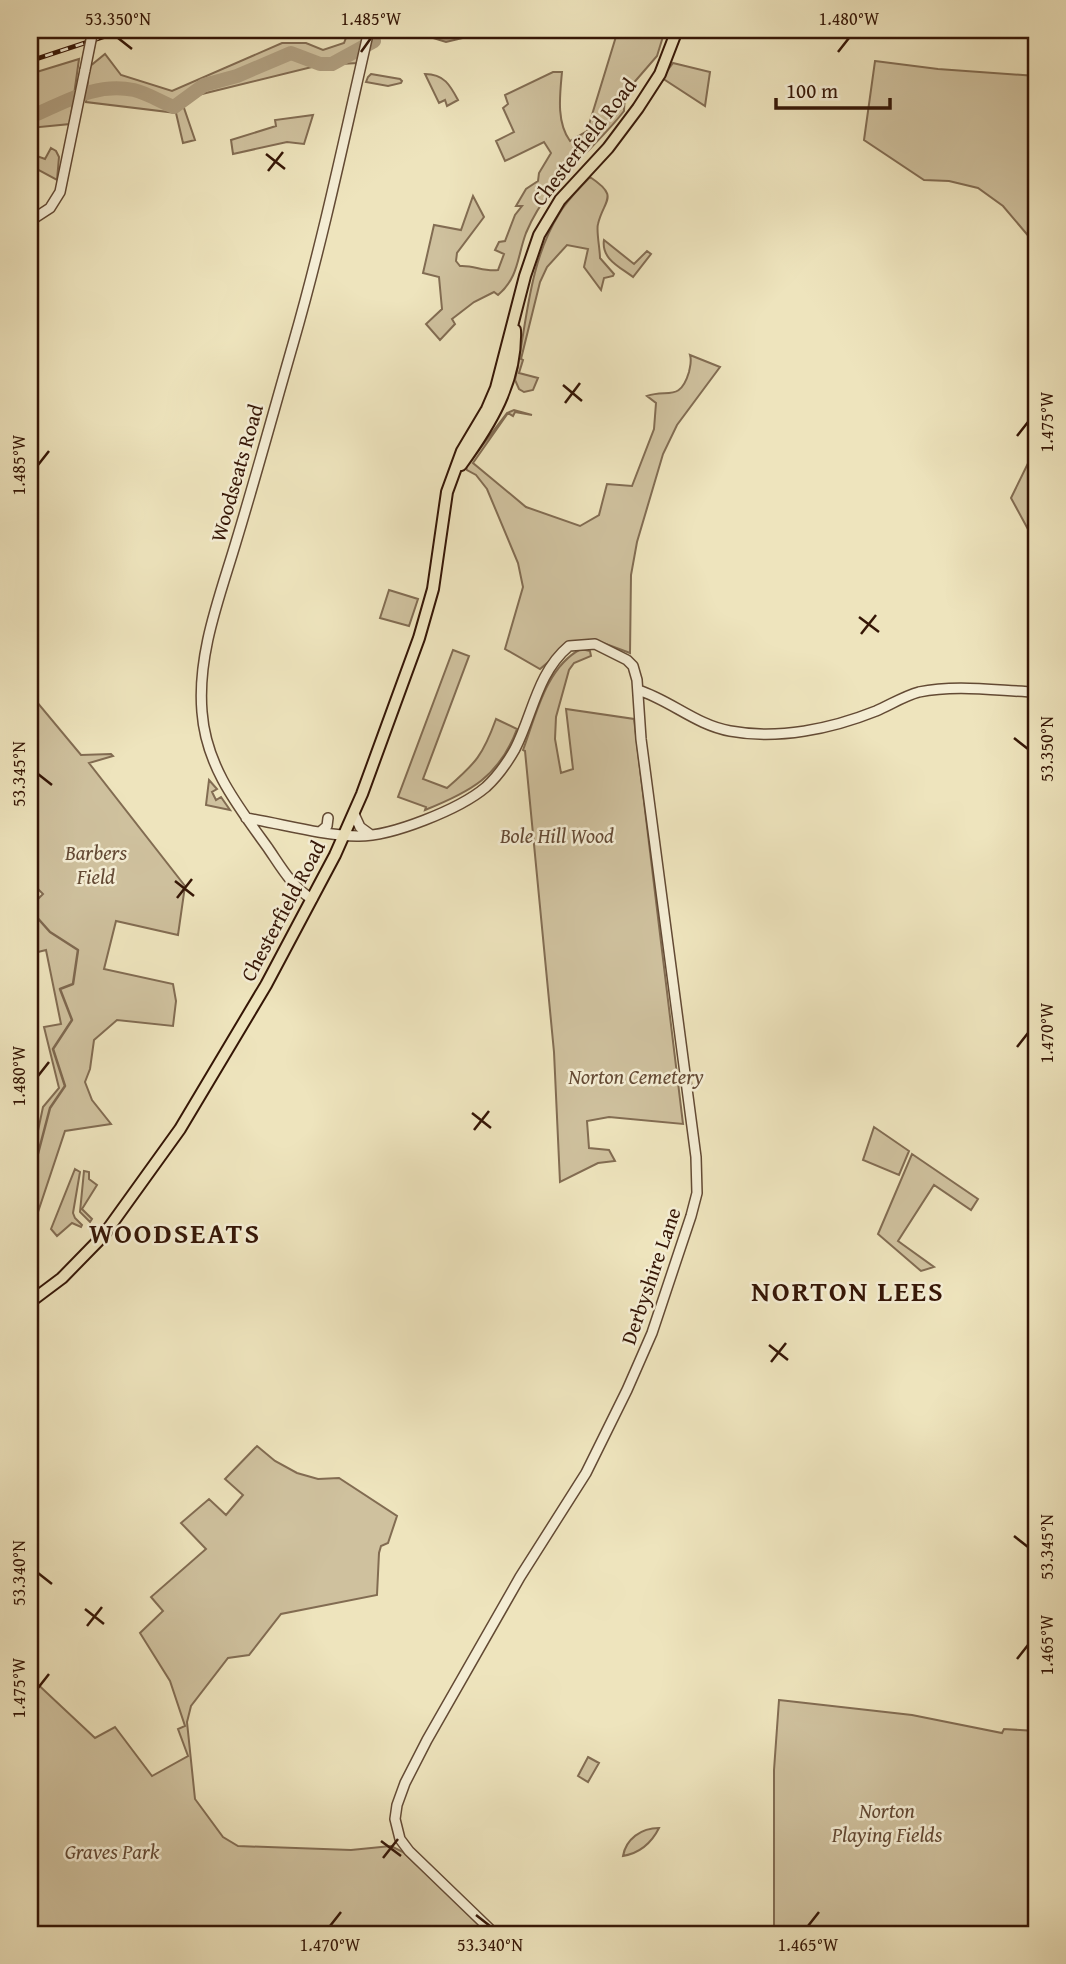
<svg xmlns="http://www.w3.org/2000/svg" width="1066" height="1964" font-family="'Gentium Book Plus',serif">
	<rect width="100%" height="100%" fill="#eee4bd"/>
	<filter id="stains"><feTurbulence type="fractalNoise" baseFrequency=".00286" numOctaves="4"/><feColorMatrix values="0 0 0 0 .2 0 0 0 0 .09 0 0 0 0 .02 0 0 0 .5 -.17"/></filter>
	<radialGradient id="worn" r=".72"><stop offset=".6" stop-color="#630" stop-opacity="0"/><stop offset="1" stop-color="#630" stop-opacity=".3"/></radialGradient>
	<path fill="#cfc19e" stroke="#826c52" stroke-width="2" d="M349 30H366L358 63 320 65 194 96 183 105 195 140 183 143 176 113 86 102 89 67 105 54 121 75 172 91 282 43H306L323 50 344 43Z
		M618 30H665L657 56 625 93 624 111C591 154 548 180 526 233 517 257 519 277 498 295L494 292 474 302 452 319 455 324 440 340 426 324 442 309 439 277 423 273 434 225 461 230 473 196 484 217 457 253 456 261 460 266C474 265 484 272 498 270L504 254 495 250 499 242 505 241 515 215 522 206H516L526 189 538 181 539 173 551 153 544 142 505 161 496 141 514 132 503 108 508 104 505 95 553 72H562C560 94 556 122 570 141L587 131Z
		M79 59 70 124 30 128V74Z
		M875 61 938 69 1036 76V245L1003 206 978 188 949 181 924 180 864 140Z
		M673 63 710 72 705 106 662 78Z
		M371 74 400 79 402 81 401 83 388 86 366 82 368 77Z
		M425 74C444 74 450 85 458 100L447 106 445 100 439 103Z
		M313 115 304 144 287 142 233 154 231 140 276 126 275 120Z
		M51 148 56 151 59 157 57 180 37 169 30 181V169L35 167 37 156 45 159Z
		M590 177C620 197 604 199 598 224 596 230 600 249 600 258L614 274 613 276 604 278 601 290 584 267 588 249 567 245 547 267 540 282 521 359 523 360 519 373 538 378 533 390 524 392 519 389 515 380C527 324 528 264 559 214 567 200 579 189 590 177Z
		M604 240 634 264 647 251 651 254 633 277C620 267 601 259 604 240Z
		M690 355 720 367 677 425 663 454 637 542 631 575 630 653 598 641 572 642 540 669 505 649 523 587 518 563 487 489 476 475 467 470 466 467 507 413 514 410 532 415 515 412 513 416 508 413 473 463 526 507 580 526 599 515 607 484 632 486 654 429 656 403 647 396C668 389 680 402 689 372 690 366 692 362 690 355Z
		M1036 447V544L1011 498Z
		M389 590 418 599 409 626 380 618Z
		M581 649 590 651 591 656 574 663 569 670 556 717 555 739 561 773 573 769 566 709 634 719 683 1124 609 1117 587 1121 589 1148 609 1150 615 1161 598 1163 560 1182 554 1052 525 751 523 750C536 715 546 667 581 649Z
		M453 650 469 656 423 779 447 788C476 763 483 755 496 719L517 729C499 777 470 792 425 810L426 807 398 797Z
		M30 688 36 701 81 755 111 754 113 756 89 763 185 886 178 935 116 921 104 969 173 984 176 1001 173 1026 117 1020 94 1040 90 1069 85 1082 92 1100 111 1124 65 1131 33 1227 30 1230V1145H35L43 1107 59 1088 44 1027 61 1024 46 950 30 954V907L43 894 30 881V741L34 738 30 733Z
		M209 780 217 789 212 792 216 800 221 797 230 810 206 805Z
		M874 1127 909 1151 899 1175 863 1160Z
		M912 1154 978 1199 971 1210 934 1185 898 1241 934 1267 921 1271 878 1234Z
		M75 1169 80 1172 73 1213 75 1218 82 1225 81 1227 72 1223 57 1236 51 1229Z
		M84 1171 89 1172V1179L97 1185 82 1209 92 1219 90 1222 80 1212Z
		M257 1446 275 1461 297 1473 318 1479 339 1478 397 1516 388 1543 381 1546 379 1553 377 1595 281 1614 249 1655 228 1658 191 1706 187 1722 195 1799 223 1837 238 1846 351 1850 391 1846 403 1852 490 1934H30V1677L95 1738 115 1727 152 1776 188 1756 178 1729 185 1726 170 1681 140 1633 163 1611 151 1597 206 1549 181 1523 209 1499 226 1515 243 1495 225 1479Z
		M779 1700 912 1715 1002 1733 1004 1729 1036 1731V1934H774V1770Z
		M588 1757 599 1763 588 1782 578 1776Z
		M659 1828C651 1844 640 1853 623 1856 626 1839 641 1828 659 1828Z"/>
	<path fill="#af9e7f" stroke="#7e684f" stroke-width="2" d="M431 30H496L446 42 430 37Z"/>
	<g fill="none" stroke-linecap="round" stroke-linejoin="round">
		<path stroke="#7e684f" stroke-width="2.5" d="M30 1184 50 1108 65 1086 53 1049 72 1020 60 989 73 984 78 950 50 932 34 914"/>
		<path stroke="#af9e7f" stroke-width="14" d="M30 117C64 103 94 82 134 90 147 93 161 102 174 107L204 85 237 76 291 53 320 64H332L374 41"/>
		<defs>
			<path id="tertiary" d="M30 221 50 208 60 192 85 70
				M638 690C670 700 696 725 730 731 778 740 831 729 876 711 890 705 904 696 919 692 957 684 999 691 1036 692
				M354 814 360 827 371 835
				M246 818C283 824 320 835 357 836 391 837 460 809 486 787 498 776 507 763 515 749 533 714 537 673 569 646L595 644 627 660 633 666 637 680 641 739 696 1157 697 1193 691 1216 652 1333 627 1390 586 1473 520 1577 427 1740 405 1783 397 1805 395 1819 400 1839 409 1851 495 1934
				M320 832 327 826 328 818
				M312 899C292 887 281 867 268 848 237 805 206 766 202 712 197 654 220 596 236 542 256 476 274 410 293 344 323 240 345 135 369 30"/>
			<path id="trunk" d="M461 465C490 425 517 382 515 330
				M30 1302 62 1278 103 1236 180 1129 266 985 335 855 362 794 419 638 433 589 447 492 462 451 487 409 496 388 525 276 539 235 560 200 608 148 638 108 660 74 677 30"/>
		</defs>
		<use href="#tertiary" stroke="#634a34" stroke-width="12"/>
		<use href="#trunk" stroke="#351606" stroke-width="14"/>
		<use href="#tertiary" stroke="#f4edd4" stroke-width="9"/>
		<use href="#trunk" stroke="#eee4bd" stroke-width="10"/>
		<defs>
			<path id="rail" d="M30 61 124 30"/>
		</defs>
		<use href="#rail" stroke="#351606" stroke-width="5"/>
		<use href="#rail" stroke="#f4edd4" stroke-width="2.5" stroke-dasharray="8" stroke-linecap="butt"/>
		<defs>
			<path id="tertiary-bridge" d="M85 70 93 30"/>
		</defs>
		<use href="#tertiary-bridge" stroke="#634a34" stroke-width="12" stroke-linecap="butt"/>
		<use href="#tertiary-bridge" stroke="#f4edd4" stroke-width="9"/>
	</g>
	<path fill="none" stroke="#351606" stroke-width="2.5" d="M118 38 132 49M361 52 371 38M838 52 849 38M266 154 285 169M268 171 283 152M563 385 582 401M565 403 580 383M1017 436 1028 422M38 465 49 451M859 617 879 632M861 634 876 615M1014 738 1028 749M38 774 52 785M175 881 194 896M177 898 192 879M1017 1047 1028 1033M38 1076 49 1062M472 1113 491 1128M474 1130 489 1111M769 1345 788 1360M771 1362 786 1343M1014 1536 1028 1547M38 1573 52 1584M85 1609 104 1624M87 1626 102 1607M1017 1659 1028 1645M38 1688 49 1674M381 1841 401 1856M383 1858 398 1839M476 1915 490 1926M330 1926 341 1912M808 1926 819 1912"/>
	<g text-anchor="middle" stroke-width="5" stroke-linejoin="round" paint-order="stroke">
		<g font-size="21" fill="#351606" stroke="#f4edd4">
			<text transform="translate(584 142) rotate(-52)" y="7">Chesterfield Road</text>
			<text transform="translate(237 473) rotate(-74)" y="7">Woodseats Road</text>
			<text transform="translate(283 911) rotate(-62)" y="7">Chesterfield Road</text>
			<text transform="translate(651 1276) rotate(-71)" y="7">Derbyshire Lane</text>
		</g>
		<g font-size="21" font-style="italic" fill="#634934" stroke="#f4edd4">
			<text x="557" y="843">Bole Hill Wood</text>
			<text x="96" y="860">Barbers<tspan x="96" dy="24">Field</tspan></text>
			<text x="636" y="1084">Norton Cemetery</text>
			<text x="887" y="1818">Norton<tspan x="887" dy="24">Playing Fields</tspan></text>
			<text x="112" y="1859">Graves Park</text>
		</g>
		<g font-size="28" font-weight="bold" letter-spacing="2" fill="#351606" stroke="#f4edd4">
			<text x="175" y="1243">WOODSEATS</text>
			<text x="848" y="1301">NORTON LEES</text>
		</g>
	</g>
	<rect width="1066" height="1964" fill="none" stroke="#eee4bd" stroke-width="77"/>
	<path d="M776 98v10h114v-10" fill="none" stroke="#351606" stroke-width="3.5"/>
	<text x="786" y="98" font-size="21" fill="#351606" stroke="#f4edd4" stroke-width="5" paint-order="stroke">100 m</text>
	<rect x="38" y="38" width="990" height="1888" fill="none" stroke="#351606" stroke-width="2.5"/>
	<g font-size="18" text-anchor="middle" fill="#351606">
		<text x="118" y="25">53.350°N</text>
		<text x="371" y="25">1.485°W</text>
		<text x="849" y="25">1.480°W</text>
		<text transform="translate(1047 422) rotate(-90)" y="6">1.475°W</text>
		<text transform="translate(19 465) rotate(-90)" y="6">1.485°W</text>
		<text transform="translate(1047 749) rotate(-90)" y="6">53.350°N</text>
		<text transform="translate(19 774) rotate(-90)" y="6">53.345°N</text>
		<text transform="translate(1047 1033) rotate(-90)" y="6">1.470°W</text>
		<text transform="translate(19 1076) rotate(-90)" y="6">1.480°W</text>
		<text transform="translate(1047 1547) rotate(-90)" y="6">53.345°N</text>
		<text transform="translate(19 1573) rotate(-90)" y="6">53.340°N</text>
		<text transform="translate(1047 1645) rotate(-90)" y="6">1.465°W</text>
		<text transform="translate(19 1688) rotate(-90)" y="6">1.475°W</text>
		<text x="330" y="1951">1.470°W</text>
		<text x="490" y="1951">53.340°N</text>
		<text x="808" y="1951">1.465°W</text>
	</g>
	<rect width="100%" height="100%" filter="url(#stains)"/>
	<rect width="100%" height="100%" fill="url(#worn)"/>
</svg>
